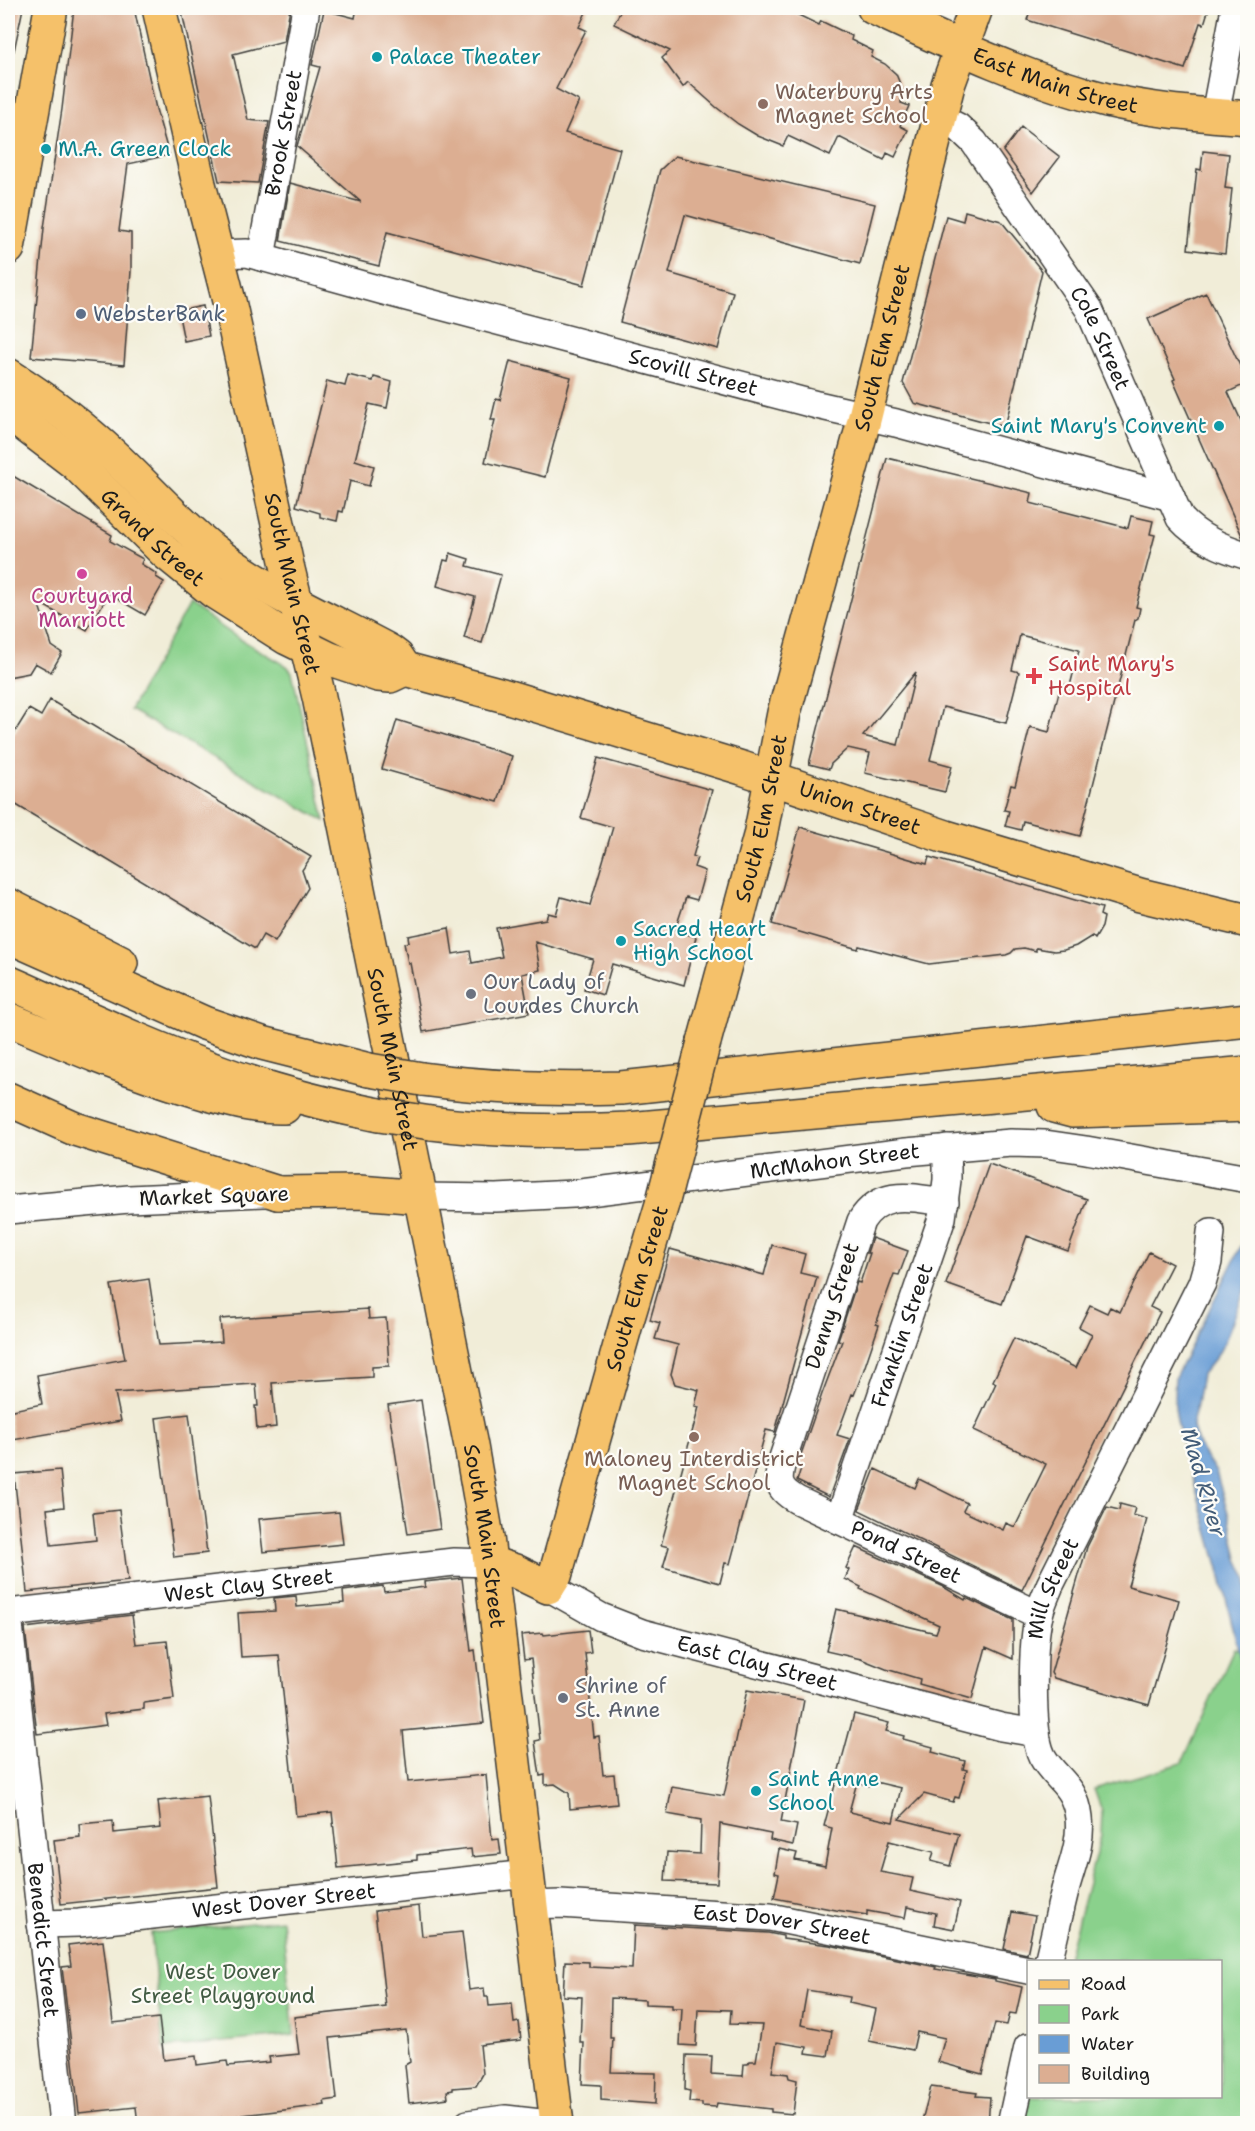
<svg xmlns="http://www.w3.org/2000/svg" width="1255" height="2131" font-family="'Shantell Sans',sans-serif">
	<rect width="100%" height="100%" fill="#fdfcf7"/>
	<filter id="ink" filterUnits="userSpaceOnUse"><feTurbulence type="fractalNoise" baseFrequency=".0167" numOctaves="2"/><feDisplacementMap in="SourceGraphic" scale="12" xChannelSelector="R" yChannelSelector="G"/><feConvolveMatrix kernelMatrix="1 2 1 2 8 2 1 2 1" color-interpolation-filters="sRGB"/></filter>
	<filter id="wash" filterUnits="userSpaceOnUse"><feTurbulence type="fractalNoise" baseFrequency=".008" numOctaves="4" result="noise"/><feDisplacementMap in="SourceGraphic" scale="24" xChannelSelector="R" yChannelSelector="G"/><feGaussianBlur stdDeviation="1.35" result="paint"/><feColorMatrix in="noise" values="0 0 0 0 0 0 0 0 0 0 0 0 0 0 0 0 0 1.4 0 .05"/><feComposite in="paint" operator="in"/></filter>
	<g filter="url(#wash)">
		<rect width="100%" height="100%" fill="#f1edd8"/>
		<path fill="#8ad18c" stroke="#537654" stroke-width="1.5" d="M189 604 238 638 287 666 292 672 325 821 130 710Z
			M1234 1648 1247 1653V2123L1023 2124 1030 2097 1220 2096V1962L1067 1961 1101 1835 1102 1811 1094 1789 1182 1763Z
			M282 1920 294 2035 163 2048 151 1933Z"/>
		<path fill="#699dd5" stroke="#425c78" stroke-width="1.5" d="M1247 1234V1284L1225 1341 1217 1356 1202 1374 1197 1404 1192 1424 1199 1446 1216 1472 1229 1516 1238 1559 1247 1578V1687L1219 1569 1179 1430C1175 1413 1173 1396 1175 1378Z"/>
		<g id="blocks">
			<path fill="#dcae92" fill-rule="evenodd" d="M8 8H23L14 51H8Z
				M74 8H134L156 109 169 155 128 164 119 231 131 233V271L124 365 31 357 44 228 62 109Z
				M181 8H290L284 41 233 54 248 120 269 122 258 183 219 181Z
				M357 8H588L579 27 586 30 556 89 579 101 565 133 620 149 584 285 387 232 379 266 280 241 290 183 361 202 297 146 320 67 312 65 324 10 355 18Z
				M622 8H784L819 25 821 21 852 36 851 40 873 51 871 57 885 64 896 74 902 89 901 103 909 106 900 126 908 130 895 157 887 153 884 160 839 137 830 156 788 136 783 146 758 136 738 124 716 107 688 82 683 87 662 58 670 51 614 24Z
				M1031 8H1209L1204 24 1200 23 1185 69 1027 20Z
				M1021 127 1060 157 1033 192 1003 151Z
				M1203 151 1229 154 1225 188 1232 189 1225 254 1188 249 1197 169 1201 170Z
				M675 156 875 204 860 264 685 215 669 273 733 292 718 349 620 322 660 170Z
				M965 211 1001 221 1042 271 1005 427 914 403 903 383 946 216 963 221Z
				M1206 293 1248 383 1228 392 1248 436V539L1243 538 1173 380 1175 379 1148 319Z
				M203 306 209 336 184 341 178 311Z
				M510 361 571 377 545 477 485 462 495 420H491L496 399 500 400Z
				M348 375 373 381 374 377 392 382 387 408 369 404 355 460 374 466 369 486 350 481 343 512 339 511 337 521 320 517V513L296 506 327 381 345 386Z
				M887 458 1032 493 1030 503 1128 528 1131 516 1153 521 1150 534 1155 535 1136 607 1140 608 1138 618 1135 620 1080 836 1023 821 1021 830 1005 826 1009 811 1004 810 1011 785 1015 786 1030 727 1049 732 1061 684 1070 686 1079 650 1020 635 1012 670 1019 672 1006 723 943 707 930 760 952 766 945 792 865 773 870 753 848 748 831 764 829 769 809 764ZM916 672 898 745 863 736Z
				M8 473 112 535 110 541 143 559 141 564 157 574 156 577 164 582 145 615 109 594 87 630 38 602 52 646 62 653 51 672 35 663 29 673 8 677Z
				M450 553 469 559 467 566 501 575 482 643 464 638 475 597 437 586 444 560 448 561Z
				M50 700 311 857 302 870 308 888 275 942 263 935 255 949 8 800V743L29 709 41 716Z
				M397 720 512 756 498 802 382 769Z
				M598 758 712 790 693 856 697 858 694 867 705 871 697 900 686 897 675 930 696 937 684 985 612 964 603 995 584 989 593 959 535 942 540 970 522 974 529 1013 423 1032 410 963H408L404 943 409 942 408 936 449 928 453 954 470 951 472 963 502 957 496 928 546 919 548 913 556 915 561 897 590 905 613 827 581 818Z
				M800 827 927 864 929 857 1102 908 1100 915 1104 917 1102 927 1095 939 1092 936 1076 946 1064 950 1054 951 1036 948V951L1024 948 1015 949 1011 953 1006 955 929 964 859 946 858 949 772 924Z
				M989 1164 1087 1199 1068 1251 1027 1236 1002 1304 946 1284Z
				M872 1238 908 1251 899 1275 894 1274 876 1324 879 1325 863 1372 854 1395 852 1394 837 1435 850 1439 829 1497 797 1481 801 1468 797 1466 822 1394 842 1341 838 1340 857 1282 860 1283 870 1253H867Z
				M772 1245 805 1254 800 1273 817 1277 775 1432 766 1430 730 1564 725 1563 720 1583 663 1567 669 1547 661 1545 699 1407 695 1406 699 1390 675 1384 671 1374 678 1345 655 1339 660 1323 650 1320 670 1249 764 1275Z
				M1149 1252 1172 1264 1150 1307 1160 1312 1022 1590 859 1510 875 1469 915 1488 919 1479 967 1503 963 1511 1003 1530 1006 1523 1015 1527 1046 1464 974 1430 996 1383 993 1381 1014 1338 1076 1368 1092 1334 1079 1327 1090 1305 1107 1313 1110 1307 1120 1312Z
				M149 1279 159 1345 222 1342 220 1319 368 1309 369 1319 386 1318 389 1366 372 1367V1377L272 1383 276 1427 257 1429 255 1406H258L256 1384H254L115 1393 121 1421 13 1440 8 1411 42 1404 37 1375 125 1359 111 1285Z
				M421 1400 440 1529 408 1534 388 1405Z
				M189 1414 207 1553 174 1557 156 1418Z
				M60 1470 64 1507 47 1509 51 1545 96 1540 93 1513 119 1510 128 1581 27 1592 14 1474Z
				M1120 1504 1135 1508 1133 1515 1147 1519 1128 1586 1179 1600 1149 1705 1054 1678 1051 1673 1087 1547 1107 1507 1119 1510Z
				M339 1512 343 1544 263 1552 259 1519Z
				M856 1547 942 1586 965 1600 966 1598 1013 1620V1659L986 1647 972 1699 919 1684 920 1679 886 1669 861 1659 826 1651 836 1609 936 1633 939 1625 860 1589 861 1587 845 1579 849 1570 846 1568Z
				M462 1578 471 1651 475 1650 484 1723 403 1731 408 1782 486 1775 492 1840 499 1839 501 1854 472 1857 471 1849 417 1855V1860L338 1868 332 1812 296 1816 279 1655 241 1657 238 1613 275 1611 274 1598 296 1596 297 1607 344 1603 343 1591 383 1586 384 1592 425 1587 424 1582Z
				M132 1615 136 1644 167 1641 174 1699 144 1703V1709L104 1714 106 1725 37 1734 25 1628Z
				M588 1630 591 1652 585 1653 594 1737 599 1736 603 1775 614 1774 617 1804 570 1809 569 1793 555 1784 545 1785V1775L540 1776 535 1741 540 1740 531 1659 524 1660 521 1635 543 1633 544 1635Z
				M747 1690 804 1700 781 1822 797 1825 793 1845 770 1840 771 1834 720 1824 717 1883 665 1881 667 1852 700 1854 701 1820 667 1814 672 1787 724 1796Z
				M854 1714 889 1723 886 1731 904 1736 903 1739 933 1747 932 1752 965 1761 963 1769 967 1770 959 1798 955 1797 953 1802 924 1794 899 1819 959 1834 950 1866 931 1861 934 1852 889 1841 880 1872 913 1878 910 1891 960 1902 954 1929 934 1925 936 1913 907 1907 905 1918 867 1911V1915L836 1910 774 1898 779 1874 775 1873 779 1849 797 1853 795 1860 825 1866 832 1828 824 1826ZM871 1781 901 1788 893 1822 849 1812 857 1782 870 1786Z
				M208 1796 218 1887 61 1904 54 1840 80 1837 79 1824 113 1821 114 1833 161 1828 158 1801Z
				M419 1906 422 1936 462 1932 469 1990 484 1988 485 1997H488L489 2006 512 2004 514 2023 519 2022 521 2040 480 2045 483 2074 476 2086 453 2088V2090L447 2091 448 2098 409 2103 405 2065 410 2062 406 2030 330 2038 337 2099 324 2101 325 2105 177 2123V2120L138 2124 136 2107 79 2113 62 1967 71 1966 68 1945 103 1941 113 2023 159 2018 164 2060 196 2056 197 2065 227 2061 228 2066 270 2062 269 2057 299 2054 294 2017 386 2007 375 1911Z
				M1012 1912 1035 1916 1027 1954 1004 1949Z
				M634 1925 768 1933 783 1936V1939L829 1945 936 1967 935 1969 995 1979V1981L1022 1987 1016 2014 1010 2013 1007 2025 995 2023 982 2074 938 2062 945 2038 917 2032 913 2050 869 2041 876 2009 849 2003 850 1997 807 1990 801 2025 832 2031 828 2056 806 2053 807 2047 777 2042 772 2072 788 2074 789 2078 797 2080 793 2114 771 2112V2109L717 2103 716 2107 702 2106V2103L689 2102 690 2091 685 2090 686 2055 712 2056 711 2074 743 2076 744 2064H748L750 2061H756L762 2025 730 2024 731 2010 698 2009 696 2046 680 2045 682 2008H672V2005L645 2004V2000L611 1998 610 2038H613L611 2072 656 2073 655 2104 601 2100V2085L582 2084 584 2043H580L582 1997 563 1996 565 1961 589 1962V1967L632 1969Z
				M931 2087 977 2093 976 2096 990 2097 988 2124H921Z"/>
		</g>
	</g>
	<g filter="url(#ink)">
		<use href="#blocks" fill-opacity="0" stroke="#3c3b38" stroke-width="1.5"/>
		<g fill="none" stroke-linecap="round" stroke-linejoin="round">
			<defs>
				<g id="minor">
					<path d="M1215 115 1235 8"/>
					<path id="s1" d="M940 118 958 127 974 142 1089 309 1180 518C1198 538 1222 548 1248 556"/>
					<path id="s2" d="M217 254 247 253 384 291 817 405 896 423 1171 497"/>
					<path id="s3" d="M261 257 306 8"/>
					<path id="s4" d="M420 1197 496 1198 573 1194 906 1152 1011 1143 1045 1144 1086 1150 1248 1179"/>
					<path id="s5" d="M945 1202C912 1198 882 1188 861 1221L783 1458C777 1480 776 1488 797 1500L1039 1615"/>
					<path d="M8 1210 129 1199 264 1193"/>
					<path id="s6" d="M839 1520 942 1218 947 1180V1148"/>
					<path id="s7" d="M548 1587 601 1617 642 1633 1001 1727 1036 1733"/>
					<path id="s8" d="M8 1613 454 1562 490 1563"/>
					<path id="s9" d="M8 1615 63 2124"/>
					<path id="s10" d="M531 1905 560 1904 770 1917 1028 1970"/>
					<path id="s11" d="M41 1924 79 1923 528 1874"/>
					<path id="s12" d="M1048 1962C1054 1938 1059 1914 1065 1890 1071 1867 1082 1843 1079 1818 1075 1784 1056 1781 1042 1756 1030 1732 1032 1642 1039 1615 1041 1605 1046 1595 1050 1585L1202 1283 1208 1262 1211 1232"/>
					<path d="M468 2124 505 2119 549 2124"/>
					<path d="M1011 2124 1028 2047"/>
				</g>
				<g id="major">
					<path id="s13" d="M159 8 199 184 229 301 287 565 319 697 471 1446 487 1537 557 2124"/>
					<path id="s14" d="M874 8C949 43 1026 80 1107 100 1153 111 1200 114 1248 118"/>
					<path d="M8 248 51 8"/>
					<path d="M8 375C46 399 83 427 116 458 148 488 177 521 211 549 264 592 330 619 389 651L397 657 405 669"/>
					<path id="s15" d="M8 412 76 464 166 553 213 591 287 638 330 659 378 675 390 676 405 669 502 695 742 768 946 837 1140 895 1248 921"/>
					<path id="s16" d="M704 1042 760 836 784 713 861 432 948 85 976 8"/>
					<path d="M278 1193 359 1192 420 1197"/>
					<path id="s17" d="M490 1563 515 1571 548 1587 555 1576 626 1324 663 1201"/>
				</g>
				<path id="highway" d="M8 905 121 963
					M8 936 204 1023 262 1043 369 1070
					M8 982C76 1012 144 1045 215 1070 268 1090 323 1104 379 1115
					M8 1019C69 1045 130 1071 194 1090 224 1098 252 1108 284 1107
					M422 1079C488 1088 554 1090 621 1088L1248 1020
					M8 1099 75 1129 278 1193
					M1054 1106 1073 1111 1248 1105
					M431 1123C497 1132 562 1132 628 1129L1248 1073"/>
			</defs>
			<use href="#minor" stroke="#3c3b38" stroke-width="30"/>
			<use href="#major" stroke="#3c3b38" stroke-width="36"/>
			<use href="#highway" stroke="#3c3b38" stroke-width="36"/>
			<use href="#minor" stroke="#fff" stroke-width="27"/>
			<use href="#major" stroke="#f5c16b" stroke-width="33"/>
			<use href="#highway" stroke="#f5c16b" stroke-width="33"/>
			<defs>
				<path id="major-bridge" d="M663 1201 704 1042"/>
				<path id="highway-bridge" d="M369 1070 422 1079
					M379 1115 431 1123"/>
			</defs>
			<use href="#major-bridge" stroke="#3c3b38" stroke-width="36" stroke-linecap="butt"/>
			<use href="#highway-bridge" stroke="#3c3b38" stroke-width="36" stroke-linecap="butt"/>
			<use href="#major-bridge" stroke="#f5c16b" stroke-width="33"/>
			<use href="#highway-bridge" stroke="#f5c16b" stroke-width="33"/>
		</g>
	</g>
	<g fill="#0f9aa8" stroke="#fdfcf7" stroke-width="2">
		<circle cx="377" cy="57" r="6"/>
		<circle cx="46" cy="149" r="6"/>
		<circle cx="1219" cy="426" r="6"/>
		<circle cx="621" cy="941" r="6"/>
		<circle cx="756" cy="1791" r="6"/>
	</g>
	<g fill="#8d6e63" stroke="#fdfcf7" stroke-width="2">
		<circle cx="763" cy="104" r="6"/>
		<circle cx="694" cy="1437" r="6"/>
	</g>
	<circle fill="#5c6f8a" stroke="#fdfcf7" stroke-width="2" cx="81" cy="314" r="6"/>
	<circle fill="#d1479c" stroke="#fdfcf7" stroke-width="2" cx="82" cy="574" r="6"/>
	<path fill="#e0444e" stroke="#fdfcf7" stroke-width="2" d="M1031 667h6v6h6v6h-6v6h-6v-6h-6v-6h6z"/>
	<g fill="#6b7280" stroke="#fdfcf7" stroke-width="2">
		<circle cx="471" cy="994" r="6"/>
		<circle cx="563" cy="1698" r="6"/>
	</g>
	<g text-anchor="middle" stroke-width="4.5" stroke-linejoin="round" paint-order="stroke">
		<g font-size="21" fill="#0d838f" stroke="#fdfcf7" text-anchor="start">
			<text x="389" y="64">Palace Theater</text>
			<text x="58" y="156">M.A. Green Clock</text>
			<text x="1207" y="433" text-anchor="end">Saint Mary's Convent</text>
			<text x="633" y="936">Sacred Heart<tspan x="633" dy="24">High School</tspan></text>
			<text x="768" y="1786">Saint Anne<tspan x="768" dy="24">School</tspan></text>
		</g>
		<g font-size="21" fill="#1c1c1c" stroke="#fdfcf7">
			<text dy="7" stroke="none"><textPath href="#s14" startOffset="196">East Main Street</textPath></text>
			<text dy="7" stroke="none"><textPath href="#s3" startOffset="126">Brook Street</textPath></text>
			<text dy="7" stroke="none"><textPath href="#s1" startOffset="276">Cole Street</textPath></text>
			<text dy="7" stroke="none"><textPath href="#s16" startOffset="717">South Elm Street</textPath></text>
			<text dy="7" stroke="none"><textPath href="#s2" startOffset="492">Scovill Street</textPath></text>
			<text dy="7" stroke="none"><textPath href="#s15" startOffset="192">Grand Street</textPath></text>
			<text dy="7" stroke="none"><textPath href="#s13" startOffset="591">South Main Street</textPath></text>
			<text dy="7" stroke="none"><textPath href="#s15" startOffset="963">Union Street</textPath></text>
			<text dy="7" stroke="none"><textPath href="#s16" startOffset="231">South Elm Street</textPath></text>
			<text dy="7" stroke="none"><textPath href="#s13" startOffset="1077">South Main Street</textPath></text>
			<text dy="7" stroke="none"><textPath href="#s4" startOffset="417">McMahon Street</textPath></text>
			<text transform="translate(214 1196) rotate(-2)" y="7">Market Square</text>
			<text dy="7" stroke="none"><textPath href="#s17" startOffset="375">South Elm Street</textPath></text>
			<text transform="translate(832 1306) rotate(-72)" y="7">Denny Street</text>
			<text dy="7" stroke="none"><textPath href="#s6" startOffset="195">Franklin Street</textPath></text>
			<text dy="7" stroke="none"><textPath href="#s13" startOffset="1563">South Main Street</textPath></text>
			<text dy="7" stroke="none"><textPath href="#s5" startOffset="513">Pond Street</textPath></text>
			<text dy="7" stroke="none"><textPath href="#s8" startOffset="242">West Clay Street</textPath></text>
			<text dy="7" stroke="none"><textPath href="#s12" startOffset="393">Mill Street</textPath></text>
			<text dy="7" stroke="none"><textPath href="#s7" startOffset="224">East Clay Street</textPath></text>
			<text dy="7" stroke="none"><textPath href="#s11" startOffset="244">West Dover Street</textPath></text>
			<text dy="7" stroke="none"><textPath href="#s10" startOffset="252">East Dover Street</textPath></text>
			<text dy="7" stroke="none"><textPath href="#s9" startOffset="327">Benedict Street</textPath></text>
		</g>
		<g font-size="21" fill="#785e54" stroke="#fdfcf7" text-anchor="start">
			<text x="775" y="99">Waterbury Arts<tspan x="775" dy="24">Magnet School</tspan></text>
			<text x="694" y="1466" text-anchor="middle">Maloney Interdistrict<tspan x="694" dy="24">Magnet School</tspan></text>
		</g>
		<g font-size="21" fill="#4e5e75" stroke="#fdfcf7" text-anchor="start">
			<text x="93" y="321">WebsterBank</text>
		</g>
		<g font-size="21" fill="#b23c85" stroke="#fdfcf7">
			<text x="82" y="603">Courtyard<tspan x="82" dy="24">Marriott</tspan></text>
		</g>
		<g font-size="21" fill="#be3a42" stroke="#fdfcf7" text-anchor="start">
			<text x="1048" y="671">Saint Mary's<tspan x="1048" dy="24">Hospital</tspan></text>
		</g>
		<g font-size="21" fill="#5b616d" stroke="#fdfcf7" text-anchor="start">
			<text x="483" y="989">Our Lady of<tspan x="483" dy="24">Lourdes Church</tspan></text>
			<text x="575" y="1693">Shrine of<tspan x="575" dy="24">St. Anne</tspan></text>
		</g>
		<g font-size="21" fill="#425b43" stroke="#fdfcf7">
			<text x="223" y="1979">West Dover<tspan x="223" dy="24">Street Playground</tspan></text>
		</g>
		<g font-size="22" font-style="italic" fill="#425c78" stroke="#fdfcf7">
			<text transform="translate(1204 1482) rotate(74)" y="8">Mad River</text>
		</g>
	</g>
	<rect width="1255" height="2131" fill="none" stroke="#fdfcf7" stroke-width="30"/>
	<rect x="1027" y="1960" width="195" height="138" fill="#fdfcf7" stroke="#a3a29f" stroke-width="1.5"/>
	<rect x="1039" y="1980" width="30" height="9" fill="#f5c16b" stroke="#a3a29f" stroke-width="1.5"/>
	<text x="1081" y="1990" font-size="18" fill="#1c1c1c">Road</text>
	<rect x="1039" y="2005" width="30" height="18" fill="#8ad18c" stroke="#a3a29f" stroke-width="1.5"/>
	<text x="1081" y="2020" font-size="18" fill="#1c1c1c">Park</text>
	<rect x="1039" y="2035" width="30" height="18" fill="#699dd5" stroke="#a3a29f" stroke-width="1.5"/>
	<text x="1081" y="2050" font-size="18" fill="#1c1c1c">Water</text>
	<rect x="1039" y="2065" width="30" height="18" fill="#dcae92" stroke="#a3a29f" stroke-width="1.5"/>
	<text x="1081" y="2080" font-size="18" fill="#1c1c1c">Building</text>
</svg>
